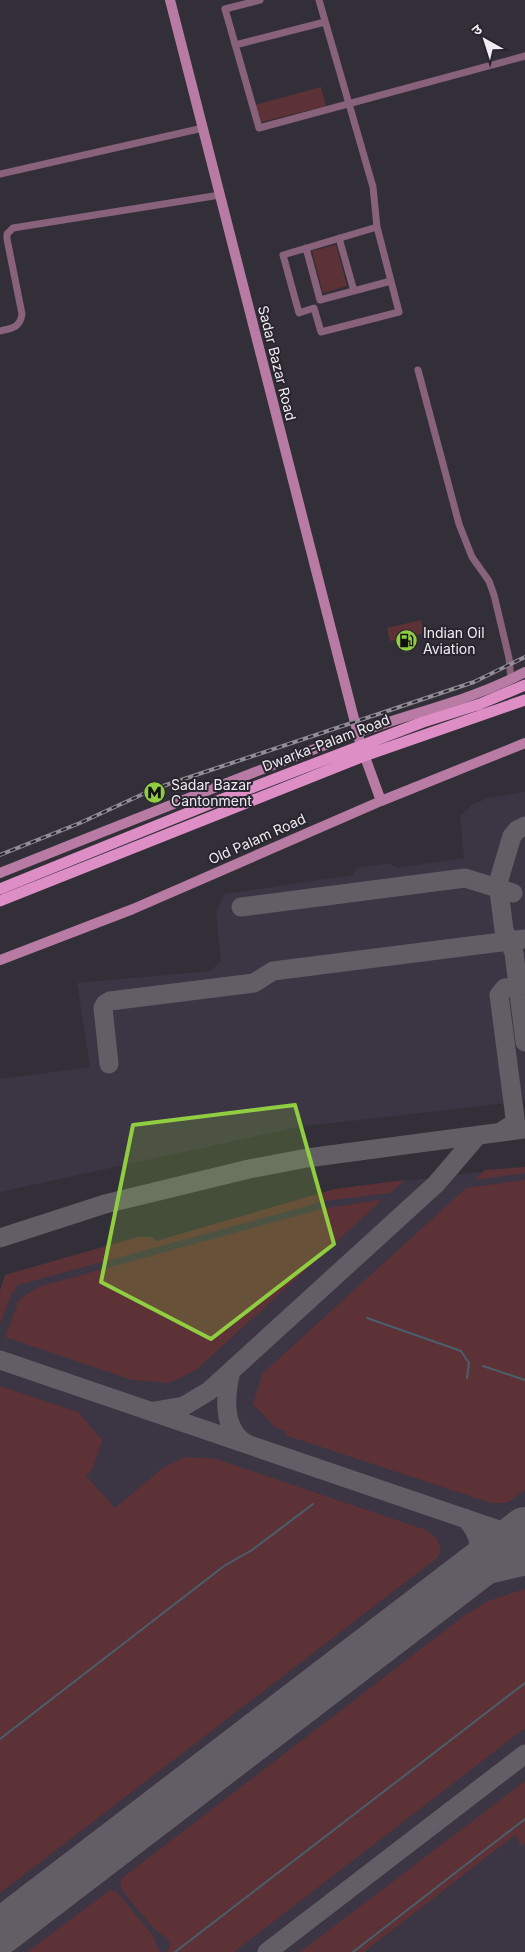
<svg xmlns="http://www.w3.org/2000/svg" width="525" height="1952" font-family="Inter,'Noto Sans Devanagari',sans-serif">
	<rect width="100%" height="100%" fill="#332f38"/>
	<path fill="#3b3544" d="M525 792V1101L298 1127 0 1192V1079L90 1067 77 983 211 971 221 961 216 912 225 894 353 875 357 868 389 863 397 868 464 858 460 816 473 804 488 798Z
		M525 1167V1952H0V1291L5 1275 138 1237H152L156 1241 335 1189Z"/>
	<path fill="#5d3236" d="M321 87 326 106 261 122 255 105Z
		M336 245 347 286 323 293 312 251Z
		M421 620 424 633 390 641 387 628Z
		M525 1167V1173L475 1180 485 1170Z
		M405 1180 390 1193 325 1201 18 1285 11 1295 0 1324V1291L5 1275 138 1237H152L156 1241 335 1189Z
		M525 1180V1490L506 1503H491L285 1435 286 1431 276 1428 253 1404 262 1374 466 1188Z
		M378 1200 381 1201 196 1370 169 1383 132 1380 5 1337 19 1300 38 1287 321 1209Z
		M0 1386 78 1412 102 1440 92 1470 86 1476 115 1508 164 1467 186 1457 216 1459 426 1530 436 1538 441 1549 437 1558 0 1893Z
		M525 1589V1728L234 1952H166L170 1946 168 1939 155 1930 124 1893 120 1885 121 1879 465 1615 488 1601Z
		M525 1781V1843L521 1846 515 1835 364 1952H300Z
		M110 1890 117 1892 154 1937 157 1948 161 1952H27Z"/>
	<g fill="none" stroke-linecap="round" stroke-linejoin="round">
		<path stroke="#4a5e6b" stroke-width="2" d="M367 1318 461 1351 469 1363 467 1378
			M483 1366 525 1380
			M0 1739 224 1566 252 1550 313 1504
			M175 1952 525 1683
			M353 1952 525 1819"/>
		<path stroke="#625e66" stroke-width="19" d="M525 826 517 830 512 836 498 883 504 930 514 953 525 1042
			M241 907 465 878 513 893
			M109 1064 103 1008 105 1004 110 1001 254 983 273 971 525 939
			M501 1132 513 1124 515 1118 499 995 505 988 525 985
			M0 1238 105 1204 249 1169 307 1158 525 1129
			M0 1360 525 1539
			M231 1371C225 1396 222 1430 247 1444
			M154 1411 184 1406 209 1391 436 1184 478 1135
			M465 1518C482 1535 483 1552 471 1572
			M433 1601 482 1576 525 1566
			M267 1952 525 1754"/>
		<path stroke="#625e66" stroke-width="46" d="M0 1932 525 1530"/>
		<path stroke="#88617a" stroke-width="7" d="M260 0 225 9 259 128 525 56
			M319 0 373 187 377 227 399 312 321 332 314 308 299 313 283 255 377 227
			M235 45 325 22
			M0 174 203 128
			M339 238 354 291
			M306 248 320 300 391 281
			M0 331C12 328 20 328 22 314L7 239V234L13 228 220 195
			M418 370 459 524 472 557 489 581 494 595 509 658 511 680"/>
		<path stroke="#b87ba4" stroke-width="10" d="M170 0 361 746 381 801
			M0 873C118 826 235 779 354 734 410 713 471 701 525 672
			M0 960 133 909 381 801 525 743"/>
		<path stroke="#dd8ec4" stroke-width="11" d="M0 889 217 801 423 722 480 704 525 685
			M0 901 364 756 525 700"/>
		<defs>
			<path id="rail" d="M0 855 80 823 154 789 474 682 525 657"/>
		</defs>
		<use href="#rail" stroke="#908d95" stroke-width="4"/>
		<use href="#rail" stroke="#29252e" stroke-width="2" stroke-dasharray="5.5" stroke-linecap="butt"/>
	</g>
	<path fill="#91cd40" fill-opacity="0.2" stroke="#91cd40" stroke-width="4" stroke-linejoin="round" d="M295 1105 334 1244 211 1339 101 1282 133 1125Z"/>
	<defs>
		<symbol id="fuel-disc" viewBox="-11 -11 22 22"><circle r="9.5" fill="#91cd40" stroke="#29252e"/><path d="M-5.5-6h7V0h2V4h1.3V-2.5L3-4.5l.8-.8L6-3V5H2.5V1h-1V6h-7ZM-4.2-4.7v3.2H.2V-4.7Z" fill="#111"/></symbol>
		<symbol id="metro-disc" viewBox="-11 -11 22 22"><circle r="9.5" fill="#91cd40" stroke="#29252e"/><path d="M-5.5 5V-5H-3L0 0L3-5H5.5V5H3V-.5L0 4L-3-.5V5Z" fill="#111"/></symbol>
	</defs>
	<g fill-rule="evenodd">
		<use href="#fuel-disc" x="394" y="628" width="25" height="25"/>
		<use href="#metro-disc" x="142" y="780" width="25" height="25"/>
	</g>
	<g text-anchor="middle" stroke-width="4" stroke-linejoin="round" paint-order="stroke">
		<g font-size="14" fill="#efedf3" stroke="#29252e">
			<text transform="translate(277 363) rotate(76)" y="5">Sadar Bazar Road</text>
			<text transform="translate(326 743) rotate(-21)" y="5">Dwarka-Palam Road</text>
			<text transform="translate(257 839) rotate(-24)" y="5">Old Palam Road</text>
		</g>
		<g font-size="14" fill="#efedf3" stroke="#29252e" text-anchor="start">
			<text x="423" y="638">Indian Oil<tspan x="423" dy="16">Aviation</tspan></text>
			<text x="171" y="790">Sadar Bazar<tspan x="171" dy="16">Cantonment</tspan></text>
		</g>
	</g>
	<g transform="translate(485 40) rotate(321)" stroke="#29252e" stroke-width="4" paint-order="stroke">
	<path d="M0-4L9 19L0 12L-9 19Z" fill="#efedf3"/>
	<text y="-8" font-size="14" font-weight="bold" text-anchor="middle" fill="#efedf3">उ</text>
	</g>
</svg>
